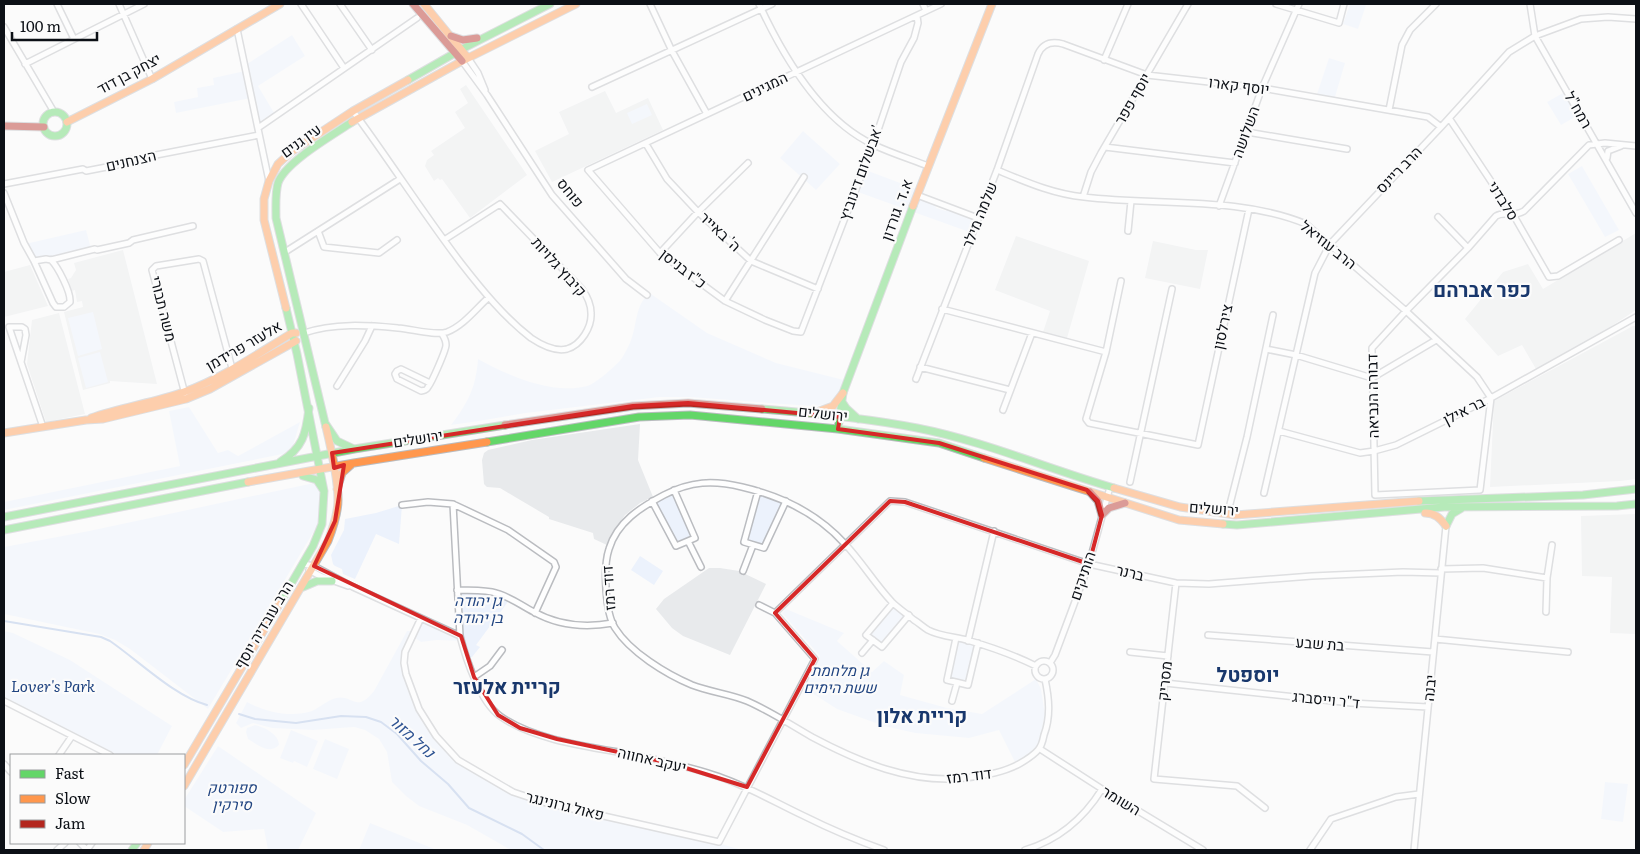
<svg xmlns="http://www.w3.org/2000/svg" width="1640" height="854" font-family="Literata,Heebo,serif">
	<rect width="100%" height="100%" fill="#fbfbfb"/>
	<path fill="#e8eaec" d="M466 85 527 175 470 218 442 179 440 180 438 178 434 181 425 166 427 160 434 155 431 151 465 128 455 112 468 103 460 89Z
		M605 91 616 113 648 98 663 130 552 182 535 151 569 134 559 112Z
		M1636 233V310L1592 339 1536 369 1522 345 1498 356 1465 319 1503 272 1528 264 1543 289Z
		M1016 236 1089 261 1067 338 1043 332 1050 311 995 290Z
		M1153 241 1196 250H1208L1200 289 1145 278Z
		M123 250 157 384 110 381V383L83 390 64 312 83 307 82 301 77 302 75 290 72 291 68 279 71 278 76 270 74 263Z
		M30 265 48 306 4 317V272Z
		M59 313 85 414 46 422 27 364 32 320Z
		M1633 326H1636V479L1620 481 1490 487 1494 401Z
		M640 424 638 460 653 497 640 503 625 515 614 531 607 545 594 539 593 533 549 519V517L500 488 487 487 484 484 482 460 484 453 488 450 532 440Z
		M1636 514V634L1610 633 1612 577 1582 576 1581 516Z
		M709 568H720L739 571 766 584 730 655 683 636 672 628 656 609 664 599Z"/>
	<path fill="#ecf2fc" d="M1350 4 1366 5 1358 29 1343 24Z
		M292 35 305 56 258 86 276 116 258 128 251 98 176 113 174 102 198 97 197 88 214 85 213 78 245 71 244 66Z
		M1329 58 1345 63 1335 97 1317 94Z
		M1563 93 1577 116 1561 125 1547 102Z
		M647 104 652 115 632 124 627 113Z
		M803 131 840 164 816 190 780 158Z
		M1582 166 1619 230 1605 237 1568 174Z
		M863 169 919 190 917 195 935 202 936 208 946 211 945 205 978 218 972 233 855 191Z
		M86 230 90 245 95 249 34 261 25 244Z
		M651 294 707 333 776 363 844 380C836 399 833 405 811 406L689 397H660L526 413 479 421 451 425C468 403 476 387 478 359 509 376 552 395 587 386 594 385 618 364 622 358 626 351 630 344 632 337 637 323 636 300 651 294Z
		M93 312 102 349 78 356 68 318Z
		M100 352 108 382 86 388 78 358Z
		M189 407 218 453 228 450 238 456 300 422 293 446 283 454 4 510V502L180 466 169 411Z
		M314 483C325 496 321 510 317 526L208 709 130 649 115 640 99 634 4 614V547L89 531Z
		M674 490 695 538 676 546 652 501Z
		M758 491 786 501 764 548 744 542Z
		M402 505 399 544 376 534 355 579 343 574 342 569 335 566 333 564 331 555 344 530 345 519 376 513Z
		M640 556 663 571 654 585 631 570Z
		M457 590 477 591 510 599 476 645 480 647 472 657 467 658 462 641 437 640 421 642 415 638 414 632 421 618 460 636Z
		M893 603 909 615 882 647 866 635Z
		M786 609 844 633 837 641 872 672 884 661 904 675 900 695 947 708 982 714 1036 679 1041 689 1045 715 1040 737 1037 746 1028 755 1015 762 999 730 969 738 915 733 884 726 837 709 804 688 820 656 782 613Z
		M4 631 13 633 70 660 172 726 157 755H118L4 698Z
		M407 631H412L402 664 408 691 426 725 451 756 512 794 564 811 718 843 742 850H511L467 825 419 806 406 796 392 782 387 752 379 739 365 730 354 727 313 730 272 728 253 723 241 728 236 723 247 702C266 712 291 718 312 711 320 707 328 700 336 698 354 694 355 714 374 691Z
		M956 638 978 643 968 685 947 680Z
		M255 725C264 727 279 734 279 745 269 755 258 745 248 739L246 732 247 728Z
		M291 730 318 741 307 767 294 761 293 763 280 758Z
		M325 739 349 749 337 779 313 769Z
		M218 746 316 813 298 850H268L264 829 223 832 184 806V800Z
		M1605 782 1628 784 1623 822 1601 819Z
		M370 823 437 850H359Z"/>
	<g fill="none" stroke-linecap="round" stroke-linejoin="round">
		<path stroke="#acc1e5" stroke-width="2" d="M4 621 101 637 110 641C139 661 174 696 207 705
			M239 714 255 719 296 723 341 716 366 717 381 722 397 734 421 761 448 784 469 808 522 834 544 850"/>
		<defs>
			<path id="street" d="M57 4 74 39
				M119 4 152 79
				M301 4 344 68
				M340 4 372 50
				M650 4 672 51 707 114
				M759 4C783 56 820 120 874 145 891 153 910 159 928 166
				M923 4 926 11
				M1276 4 1339 23 1344 4
				M1530 4 1535 36 1636 213
				M917 16 918 23 914 38 901 62 873 145 801 332 793 331 765 320 725 301 660 253 588 170 941 4
				M4 27 54 112
				M237 29 269 181
				M468 58 478 73 485 90
				M1104 60 1128 4
				M462 61 487 95 552 195 626 279 647 295
				M25 64 144 4
				M592 87 772 4
				M1389 110 1402 45 1410 30 1436 4
				M353 111C390 161 423 213 461 263 482 290 504 317 531 338 540 344 555 352 567 349 581 345 592 327 591 313 591 304 587 296 582 289L500 204 444 240
				M1449 118 1514 216 1549 277 1558 276 1619 240
				M258 128 417 18
				M1247 132 1347 149
				M646 144 667 179 698 212 751 261 818 289
				M1105 147 1235 163
				M1607 158 1608 151 1621 146
				M997 170C1026 182 1053 194 1084 197 1156 206 1238 196 1306 224L1406 311 1477 377 1491 398 1480 490 1375 495 1372 348 1406 311 1468 248 1496 216C1505 211 1512 218 1524 211L1589 145 1605 143 1636 146
				M4 184 83 169 86 171 117 165 120 162 259 135
				M4 193 24 243 34 261
				M917 195 978 218
				M1083 197 1091 172 1101 153 1188 4
				M1219 206 1262 88 1299 4
				M1438 217 1468 248
				M318 231 324 247 379 253 397 240
				M1128 231 1131 201
				M285 252 400 179
				M660 253 698 212 748 163
				M51 260C58 267 71 292 70 302L64 307H56L53 303 34 261 46 259 51 260 95 249 97 250 129 243 133 240 193 226
				M1121 281 1106 352 1086 419 1089 423 1198 445 1249 209
				M725 301 804 177
				M942 309 1106 352
				M304 333C334 323 366 325 398 328 412 329 435 336 447 332 463 326 476 309 488 298
				M1266 349 1296 355 1372 378 1436 340
				M21 362 26 335 25 329 22 327H9L43 427
				M920 367 1010 390
				M916 379 997 170 1038 54C1043 43 1052 41 1063 44L1147 75 1262 88 1428 117 1441 127
				M430 383 401 369 397 371 395 374 397 379 421 391C425 390 426 391 428 387 432 382 446 350 446 345 446 341 444 337 442 334
				M337 386 365 341 372 326
				M185 394 152 270 156 266 199 259 203 261 233 372
				M1003 410 1032 333
				M1279 431 1360 453 1374 451 1396 445 1491 398 1636 317
				M1130 482 1172 289
				M758 491 744 542 764 548 786 501
				M1264 493 1315 273 1330 244 1441 127 1509 52 1535 36 1581 19 1608 17 1636 19
				M652 501 676 546 695 538 674 490
				M453 504 460 636C466 659 480 702 500 716 533 740 590 747 630 754 658 760 687 766 714 775 746 785 774 802 804 816 830 829 856 840 884 850
				M1230 504 1247 437 1273 315
				M402 505 428 502 453 504 508 530 554 562 556 567 535 613
				M688 541 701 567
				M303 564 314 566 353 587 460 636
				M1441 569 1483 568 1547 578
				M309 570 320 576 348 586
				M743 571 753 545
				M1176 583 1154 779 1237 786 1265 808
				M457 590C468 590 481 590 492 592 508 595 520 605 534 612 559 626 585 628 613 623
				M893 603 866 635 882 647 909 615
				M1546 612 1547 578 1552 545
				M775 613 890 501 905 502 1089 564 1176 583 1209 584 1312 576 1403 572 1441 573
				M421 618 405 652 404 663 406 674 419 709 436 736 458 760 513 792 546 803 719 842 815 659 775 613 759 605
				M1208 635 1433 652
				M956 638 947 680 968 685 978 643
				M1435 639 1568 652
				M968 641 994 531
				M1130 652 1168 656
				M862 653 873 640
				M1035 670a9 9 0 1 1 18 0a9 9 0 1 1-18 0Z
				M1050 663 1055 655 1089 564 1110 487
				M1036 666C1014 655 991 647 967 640 955 637 939 636 928 630 923 627 919 623 914 620 907 614 898 608 892 602 875 584 862 562 845 544 818 514 781 496 742 487 713 480 691 481 664 495 641 507 617 522 609 549 603 567 605 612 615 628 630 652 666 674 692 685 710 692 730 694 747 701 770 711 791 725 812 737 859 762 911 784 965 778 983 776 1003 773 1019 764 1026 760 1033 756 1038 750 1042 746 1043 740 1044 735 1051 716 1049 698 1045 679
				M474 677 490 666 502 650
				M1165 683 1351 703 1428 707
				M4 701 110 755
				M952 701 957 683
				M1040 749 1102 789 1203 850
				M59 755 72 736
				M4 764 11 772
				M80 843 87 850
				M57 850 65 843
				M87 850 92 843
				M1025 850C1058 840 1084 818 1102 789
				M1310 850 1331 819 1396 797 1419 794
				M1414 850 1446 526"/>
			<path id="fast" d="M408 80 462 49 550 4
				M43 124a12 12 0 1 1 24 0a12 12 0 1 1-24 0Z
				M842 402 846 408 858 419
				M762 409C813 413 866 418 917 428 984 441 1048 469 1114 488
				M325 423 337 441 354 449
				M326 427 276 218C276 207 275 194 278 183 285 162 333 135 352 122
				M838 429 843 393 913 206
				M487 442 639 417 690 415 838 429 939 443 984 458
				M280 462C303 448 306 434 309 408
				M303 476 317 480 324 491
				M1419 501 1583 495 1636 489
				M4 517 354 449 505 425
				M1223 524 1237 525 1444 507 1617 506 1636 504
				M1446 526 1452 514 1462 508
				M4 530 248 482
				M303 587 317 581H332
				M280 603 313 546 322 524 324 491 297 354 286 308
				M132 850 137 843"/>
			<path id="slow" d="M424 4 468 58
				M67 122 152 79 280 4
				M352 122 462 61 576 4
				M913 206 992 4
				M286 308 264 220V199L269 181 278 164 291 152 353 111 408 80
				M817 412 833 406 843 393
				M91 418C121 407 153 403 184 392 223 378 257 354 292 333H296
				M4 433 86 420 103 419 186 399 210 389 296 341
				M984 458 1179 520 1223 524
				M248 482 354 463 487 442
				M1114 488 1180 507 1235 515 1419 501
				M337 489 342 473 352 464
				M1425 513C1435 513 1440 518 1446 526
				M184 765 280 603
				M184 786 328 541C333 528 338 514 338 500 338 478 331 448 326 427
				M144 850 148 843"/>
			<path id="jam" d="M413 4 462 61
				M451 36 463 40 477 38
				M4 126 44 127
				M505 425 633 406 688 403 762 409
				M1090 492 1098 501 1102 515
				M1102 515 1109 508 1125 503"/>
		</defs>
		<use href="#street" stroke="#babcc0" stroke-width="8"/>
		<use href="#fast" stroke="#babcc0" stroke-width="9"/>
		<use href="#slow" stroke="#babcc0" stroke-width="9"/>
		<use href="#jam" stroke="#babcc0" stroke-width="9"/>
		<use href="#street" stroke="#fefefe" stroke-width="5"/>
		<use href="#fast" stroke="#63d668" stroke-width="7"/>
		<use href="#slow" stroke="#ff974d" stroke-width="7"/>
		<use href="#jam" stroke="#b3261e" stroke-width="7"/>
	</g>
	<path d="M0 0H1640V854H0ZM688 403 840 417 838 429 939 443 1087 490 1098 501 1102 515 1089 564 905 502 890 501 775 613 815 659 747 787 670 763 557 739 520 728 498 715 474 677 461 636 314 566 335 521 344 465 334 468 332 453 633 406Z" fill="#fbfbfb" fill-opacity=".55" fill-rule="evenodd"/>
	<path fill="none" stroke="#d62828" stroke-width="4" stroke-linejoin="round" d="M688 403 840 417 838 429 939 443 1087 490 1098 501 1102 515 1089 564 905 502 890 501 775 613 815 659 747 787 670 763 557 739 520 728 498 715 474 677 461 636 314 566 335 521 344 465 334 468 332 453 633 406Z"/>
	<g text-anchor="middle" stroke-width="4.5" stroke-linejoin="round" paint-order="stroke">
		<g font-size="15" fill="#0c1016" stroke="#fbfbfb">
			<text transform="translate(129 74) rotate(-28)" y="5">יצחק בן דוד</text>
			<text transform="translate(1239 86) rotate(7)" y="5">יוסף קארו</text>
			<text transform="translate(765 87) rotate(-26)" y="5">המגינים</text>
			<text transform="translate(1133 99) rotate(-60)" y="5">יוסף פפר</text>
			<text transform="translate(1578 110) rotate(60)" y="5">רמח"ל</text>
			<text transform="translate(1246 132) rotate(-70)" y="5">השלושה</text>
			<text transform="translate(301 141) rotate(-36)" y="5">עין גנים</text>
			<text transform="translate(131 161) rotate(-13)" y="5">הצנחנים</text>
			<text transform="translate(1399 170) rotate(-46)" y="5">הרב ריינס</text>
			<text transform="translate(861 173) rotate(-70)" y="5">אבשלום דינוביץ'</text>
			<text transform="translate(570 193) rotate(51)" y="5">פוחס</text>
			<text transform="translate(1503 201) rotate(57)" y="5">סלבדני</text>
			<text transform="translate(897 210) rotate(-70)" y="5">א.ד. גורדון</text>
			<text transform="translate(980 215) rotate(-68)" y="5">שלמה מילר</text>
			<text transform="translate(720 232) rotate(43)" y="5">ה' באייר</text>
			<text transform="translate(1328 245) rotate(39)" y="5">הרב עוזיאל</text>
			<text transform="translate(559 267) rotate(48)" y="5">קיבוץ גלויות</text>
			<text transform="translate(683 269) rotate(38)" y="5">כ"ז בניסן</text>
			<text transform="translate(163 309) rotate(76)" y="5">משה תבורי</text>
			<text transform="translate(1223 327) rotate(-78)" y="5">צירלסון</text>
			<text transform="translate(244 346) rotate(-30)" y="5">אלעזר פרידמן</text>
			<text transform="translate(1373 396) rotate(-91)" y="5">דבורה הנביאה</text>
			<text transform="translate(1464 411) rotate(-27)" y="5">בר אילן</text>
			<text transform="translate(823 414) rotate(6)" y="5">ירושלים</text>
			<text transform="translate(418 439) rotate(-9)" y="5">ירושלים</text>
			<text transform="translate(1214 509) rotate(4)" y="5">ירושלים</text>
			<text transform="translate(1130 573) rotate(13)" y="5">ברנר</text>
			<text transform="translate(1083 576) rotate(-71)" y="5">הותיקים</text>
			<text transform="translate(609 588) rotate(-94)" y="5">דוד רמז</text>
			<text transform="translate(264 625) rotate(-59)" y="5">הרב עובדיה יוסף</text>
			<text transform="translate(1320 644) rotate(4)" y="5">בת שבע</text>
			<text transform="translate(1165 681) rotate(-84)" y="5">מסריק</text>
			<text transform="translate(1430 688) rotate(-85)" y="5">יבנה</text>
			<text transform="translate(1326 700) rotate(6)" y="5">ד"ר וייסברג</text>
			<text transform="translate(652 760) rotate(13)" y="5">יעקב אחווה</text>
			<text transform="translate(969 776) rotate(-7)" y="5">דוד רמז</text>
			<text transform="translate(1121 801) rotate(31)" y="5">השומר</text>
			<text transform="translate(565 806) rotate(14)" y="5">פאול גרונינגר</text>
		</g>
		<g font-size="15" font-style="italic" fill="#204481" stroke="#fbfbfb">
			<text x="478" y="606">גן יהודה<tspan x="478" dy="17">בן יהודה</tspan></text>
			<text x="840" y="676">גן מלחמת<tspan x="840" dy="17">ששת הימים</tspan></text>
			<text x="53" y="692">Lover's Park</text>
			<text x="232" y="793">ספורטק<tspan x="232" dy="17">סירקין</tspan></text>
		</g>
		<g font-size="16" font-style="italic" fill="#2f5493" stroke="#fbfbfb">
			<text transform="translate(412 736) rotate(42)" y="6">נחל מזור</text>
		</g>
		<g font-size="20" font-weight="bold" fill="#18376c" stroke="#fbfbfb">
			<text x="1482" y="297">כפר אברהם</text>
			<text x="1248" y="682">יוספטל</text>
			<text x="507" y="694">קריית אלעזר</text>
			<text x="922" y="723">קריית אלון</text>
		</g>
	</g>
	<rect width="1640" height="854" fill="none" stroke="#0c1016" stroke-width="10"/>
	<rect x="10" y="754" width="175" height="90" fill="#fbfbfb" stroke="#9b9d9f"/>
	<rect x="20" y="770" width="25" height="8" fill="#63d668" stroke="#9b9d9f"/>
	<text x="55" y="779" font-size="15" fill="#0c1016">Fast</text>
	<rect x="20" y="795" width="25" height="8" fill="#ff974d" stroke="#9b9d9f"/>
	<text x="55" y="804" font-size="15" fill="#0c1016">Slow</text>
	<rect x="20" y="820" width="25" height="8" fill="#b3261e" stroke="#9b9d9f"/>
	<text x="55" y="829" font-size="15" fill="#0c1016">Jam</text>
	<path d="M12 32v8h85v-8" fill="none" stroke="#0c1016" stroke-width="2.5"/>
	<text x="20" y="32" font-size="15" fill="#0c1016" stroke="#fbfbfb" stroke-width="4" paint-order="stroke">100 m</text>
</svg>
